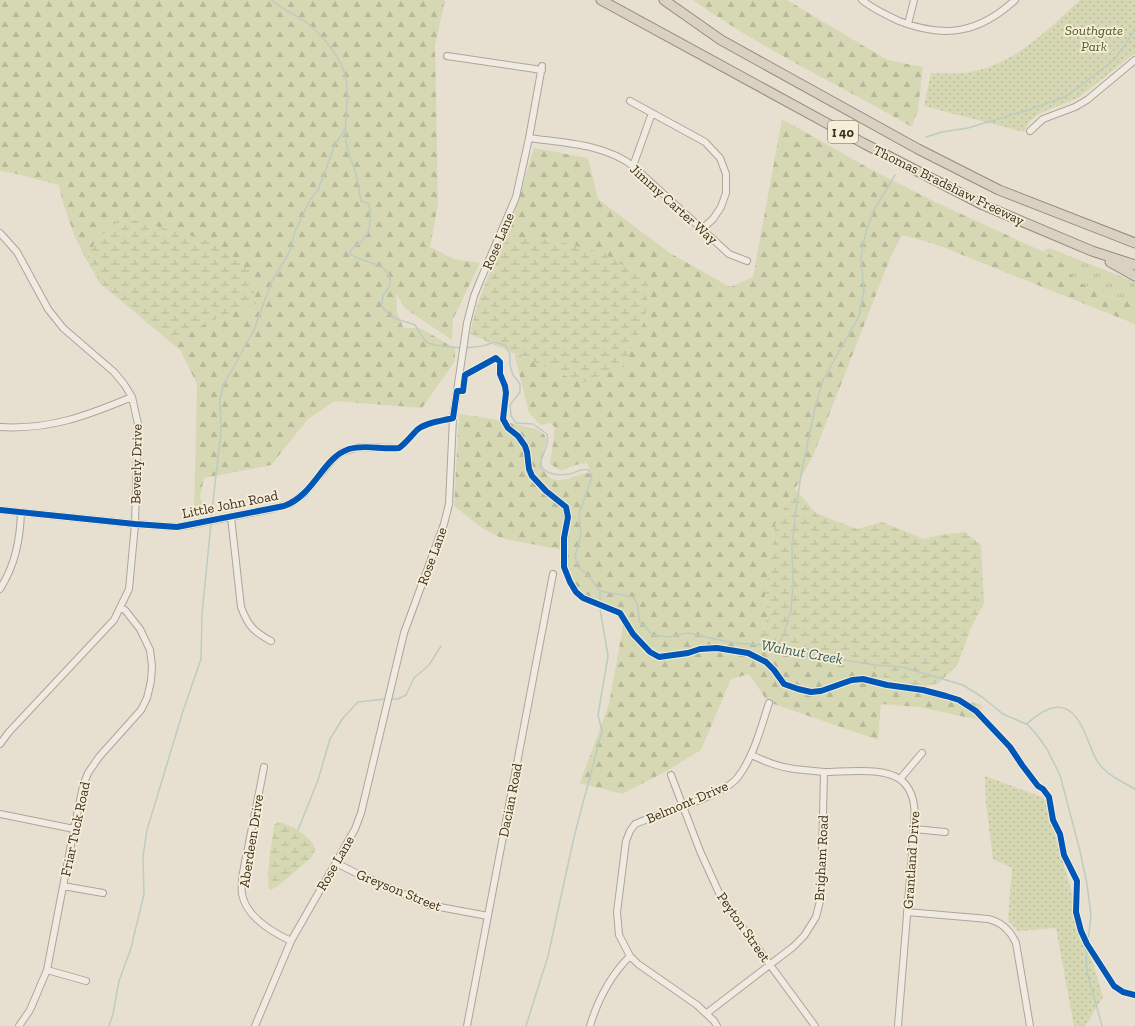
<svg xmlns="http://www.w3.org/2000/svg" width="1135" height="1026" font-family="'Zilla Slab',serif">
	<defs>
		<pattern id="grass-tufts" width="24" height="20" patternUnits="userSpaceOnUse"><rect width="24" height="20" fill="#d6d7b3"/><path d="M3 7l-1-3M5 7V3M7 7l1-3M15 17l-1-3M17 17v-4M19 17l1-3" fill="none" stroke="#b9b99a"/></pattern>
		<pattern id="forest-firs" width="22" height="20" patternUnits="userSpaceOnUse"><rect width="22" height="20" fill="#d6d7b3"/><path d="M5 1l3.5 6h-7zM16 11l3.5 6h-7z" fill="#b9b99a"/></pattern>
		<pattern id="wetland-marsh" width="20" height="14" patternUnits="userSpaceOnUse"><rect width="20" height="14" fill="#d6d7b3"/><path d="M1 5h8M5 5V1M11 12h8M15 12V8" fill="none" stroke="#b9b99a"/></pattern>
		<pattern id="park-dots" width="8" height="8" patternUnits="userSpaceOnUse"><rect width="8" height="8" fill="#d6d7b3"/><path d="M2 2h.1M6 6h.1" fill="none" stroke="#b9b99a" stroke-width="1.8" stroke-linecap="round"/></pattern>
	</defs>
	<rect width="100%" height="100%" fill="#e7e0d1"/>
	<path fill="url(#grass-tufts)" d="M1049 248 1135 282V301L1109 297 1077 281 1057 258 1043 251Z"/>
	<path fill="url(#forest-firs)" d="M0 0H445L435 45 438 204 430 247 454 259 480 263 453 319 452 340 406 309 396 294 397 313 403 327C410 330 417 326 424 330 435 336 444 343 455 347V361L422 408 335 401 308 419 271 465 204 478 200 496 205 515 194 517 197 384 180 350 100 283 85 257 75 237 63 203 59 185 13 173 0 171Z
		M693 0H787L887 60 923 67 918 110 912 127C839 85 762 49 693 0Z
		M782 119 870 169 935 202 1057 258 1077 281 1109 297 1135 301V324L935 244 902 235 891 256 813 456 775 525 765 594 768 613 761 643 780 649 791 648 822 656 882 666V678L982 705 980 720 918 707 881 704 878 740 768 702 749 674 731 679 701 750 663 773 622 794 580 783 609 704 625 615 620 610 581 594 571 584V581L562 550 501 538 482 528 454 506 459 414 493 419 536 429 544 434C545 436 546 438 546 440 546 445 543 450 543 455 540 469 547 482 562 480 571 479 580 473 589 473L592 476 590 469 587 463 575 465 561 471 550 464 555 428 551 423 541 425 529 413 514 353 582 383 553 240 507 236 534 148 588 158 598 199 670 253 730 287 753 277Z"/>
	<path fill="url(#wetland-marsh)" d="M122 217 208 240 250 271 256 304 208 322 173 344 100 283 87 259 96 240Z
		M507 236 553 240 604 253 649 282 645 320 622 368 582 383 470 334C477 297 491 270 507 236Z
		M795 489 816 513 857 529 882 522 924 539 940 535 965 532 981 545 984 603 970 630 958 664 939 683 919 688 882 677V666L876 669 862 668 836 657 822 656 791 648 780 649 761 643 768 613 765 594 775 525Z
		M278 822C289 824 314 837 315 850 312 860 306 862 299 868 290 876 282 884 271 890L269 889C266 868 272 846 274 825Z"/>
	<path fill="url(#park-dots)" d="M1080 0H1135V53L1078 98 1038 114 1029 122 1024 132 924 106 931 73C942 73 954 74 965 73 1014 66 1045 32 1080 0Z
		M985 776 1044 798 1103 997 1085 1026H1074L1056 928 1018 931 1008 920 1012 868 993 859 986 804Z"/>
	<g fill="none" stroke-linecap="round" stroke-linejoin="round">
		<path stroke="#bcccc2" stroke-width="1.5" d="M271 0C283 10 301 17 312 27 329 43 347 66 347 89 348 107 344 124 346 141 347 151 352 161 355 171 358 181 359 191 361 201L369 204C371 216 372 232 362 241 356 247 353 244 350 254 362 263 394 263 390 285 389 289 384 292 383 296 382 299 382 303 382 306 392 320 399 319 415 325L426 342 434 345 462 348
			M926 137 942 132 968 128 1028 110 1064 97 1079 87 1115 59 1135 30
			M465 348 483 346 494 342 505 345 510 354V365L513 375 520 384V392L510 405 511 416 516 423 533 424 547 434C550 445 541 455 540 466 547 475 558 476 570 474 578 472 579 468 589 470L592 477 579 514 581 534 575 557 578 567 588 575 600 591 633 597 637 603 640 622 653 635 667 637 688 633 734 643 778 646 810 655 876 665 902 667 963 685 982 697 1003 714 1026 724
			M211 519 221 432 220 398 224 384 253 332 272 281 290 251 295 231 310 200 318 190 335 145 345 129
			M600 601V591
			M778 646 784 633 791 610 793 582 792 547 795 517 801 474 815 408 823 380 859 316 864 291 861 259 863 244 866 232 874 210 895 175
			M390 699H398L406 695 414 678 429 665 441 646
			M1026 724C1034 718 1043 710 1052 708 1080 701 1087 743 1096 759 1105 775 1120 780 1135 789
			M1027 724 1037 735 1047 749 1060 775 1080 851 1087 884 1091 915 1086 960 1087 972 1102 1026
			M298 830 318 780 330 739 343 718 358 702 386 699
			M109 1026 113 1014 119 981 131 948 144 894 143 856 147 830 183 711 201 659 202 614 211 523
			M526 1026 548 956 574 837 602 731 598 715 608 656 600 609"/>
		<defs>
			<path id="minor" d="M862 0C873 9 886 15 899 21 945 39 979 33 1015 0
				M908 24 914 0
				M447 56 542 70
				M630 101 705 142 720 158 726 174V193L721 207 713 219 702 229
				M1030 131 1043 119 1075 107 1087 100 1135 60
				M529 138C564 143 604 144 633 166L729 254 747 261
				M633 166 652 113
				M0 233 17 252 48 309 63 328 114 372 124 384 132 397 138 424 135 524 129 589 114 620 9 732 0 744
				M0 427C50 430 86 416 132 397
				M0 510 135 524 177 527 184 526 271 509 290 504 304 494 333 459 342 452 359 447 394 448
				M231 517 241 607C248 626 254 632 271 641
				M0 589C15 565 20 541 21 512
				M751 755C765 761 778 767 794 769 804 770 814 771 824 772 847 772 891 765 906 785 916 798 915 813 914 829L898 1026
				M264 767C259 794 253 821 248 848 245 861 240 881 242 894 246 917 272 932 291 941
				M671 775 700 851 720 895 740 924 815 1026
				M900 779 922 753
				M0 814 74 829
				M914 829 945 832
				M336 863 358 874 429 905 488 916
				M63 886 103 893
				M907 912 988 919C1002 922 1010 930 1016 943L1030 1026
				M47 970 86 981
				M707 1013 793 947 804 936 816 917 821 897 824 772
				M19 1026 30 1010 47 970 74 829 83 786 88 773 99 757 141 710 147 698 151 681 152 666 150 650 140 629 125 610 120 608
				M255 1026 291 941 355 829 361 813 404 633 444 524 449 504 453 418 467 323 474 296 480 281 516 197 529 138 542 66
				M467 1026 553 574
				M590 1026C598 999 610 976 630 956
				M717 1026 714 1021 697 1005 638 964 630 956 619 935 617 912 626 841 630 831 635 824C660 813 724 796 738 777 754 756 761 727 769 703"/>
			<path id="highway" d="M601 0 863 143 983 205 1092 251 1135 265
				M664 0 721 40 918 149 999 190 1135 243
				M1110 262 1135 276"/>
		</defs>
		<use href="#minor" stroke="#ada599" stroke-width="8"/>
		<use href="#highway" stroke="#928b80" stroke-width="11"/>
		<use href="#minor" stroke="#efebe3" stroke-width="6"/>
		<use href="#highway" stroke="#dad1c2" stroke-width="9"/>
		<defs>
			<path id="cycleway" d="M0 510 135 524 177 527 284 506C315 495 322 458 349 449 365 444 382 450 399 448 406 443 411 436 417 430 426 422 442 421 453 418L457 391H463L465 375 496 358 500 362V374L505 386 506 393 503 419 508 428 518 436 525 446 527 452 529 469 532 476 546 491 566 507 568 517 564 538V567L570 582 576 592 583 598 620 613 633 634 650 652 659 657 688 653 700 649 717 648 748 653 766 662 774 670 784 684 798 689 811 692 821 691 852 680 863 679 887 685 923 690 946 696 959 700 976 711 1010 747 1022 765 1038 786 1043 789 1049 797 1053 820 1060 834 1064 855 1077 881 1076 912 1081 931 1087 944 1114 986 1123 992 1135 995"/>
		</defs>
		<use href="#cycleway" stroke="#f7eed8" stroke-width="8"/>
		<use href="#cycleway" stroke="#0057b8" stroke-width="6"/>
	</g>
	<g text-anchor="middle" stroke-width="3.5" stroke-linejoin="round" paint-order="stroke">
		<rect fill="#f7eed8" stroke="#756857" stroke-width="1" x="828" y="121" width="30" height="22" rx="3"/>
		<g font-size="13" font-weight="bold" fill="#3d2e20">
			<text x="843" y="137">I 40</text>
		</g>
		<g font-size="14" font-style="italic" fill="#4d5a26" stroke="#f7eed8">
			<text x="1094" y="35">Southgate<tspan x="1094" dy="16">Park</tspan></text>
		</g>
		<g font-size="14" fill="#3d2e20" stroke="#f7eed8">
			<text transform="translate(949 185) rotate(26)" y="5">Thomas Bradshaw Freeway</text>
			<text transform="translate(674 204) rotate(42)" y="5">Jimmy Carter Way</text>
			<text transform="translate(498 241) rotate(-67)" y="5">Rose Lane</text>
			<text transform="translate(136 464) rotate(-89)" y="5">Beverly Drive</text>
			<text transform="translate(230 504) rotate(-11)" y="5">Little John Road</text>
			<text transform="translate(432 556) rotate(-70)" y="5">Rose Lane</text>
			<text transform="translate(510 800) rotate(-79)" y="5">Dacian Road</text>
			<text transform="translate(687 802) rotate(-23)" y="5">Belmont Drive</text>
			<text transform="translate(75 829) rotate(-78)" y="5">Friar Tuck Road</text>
			<text transform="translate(251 841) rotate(-81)" y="5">Aberdeen Drive</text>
			<text transform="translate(821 858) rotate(-87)" y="5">Brigham Road</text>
			<text transform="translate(911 860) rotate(-86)" y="5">Grantland Drive</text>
			<text transform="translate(335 863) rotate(-60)" y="5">Rose Lane</text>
			<text transform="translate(399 890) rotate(22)" y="5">Greyson Street</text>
			<text transform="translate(744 927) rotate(55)" y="5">Peyton Street</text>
		</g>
		<g font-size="15" font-style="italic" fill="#2f5d5a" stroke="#f7eed8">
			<text transform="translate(802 652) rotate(10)" y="5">Walnut Creek</text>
		</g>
	</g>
</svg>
